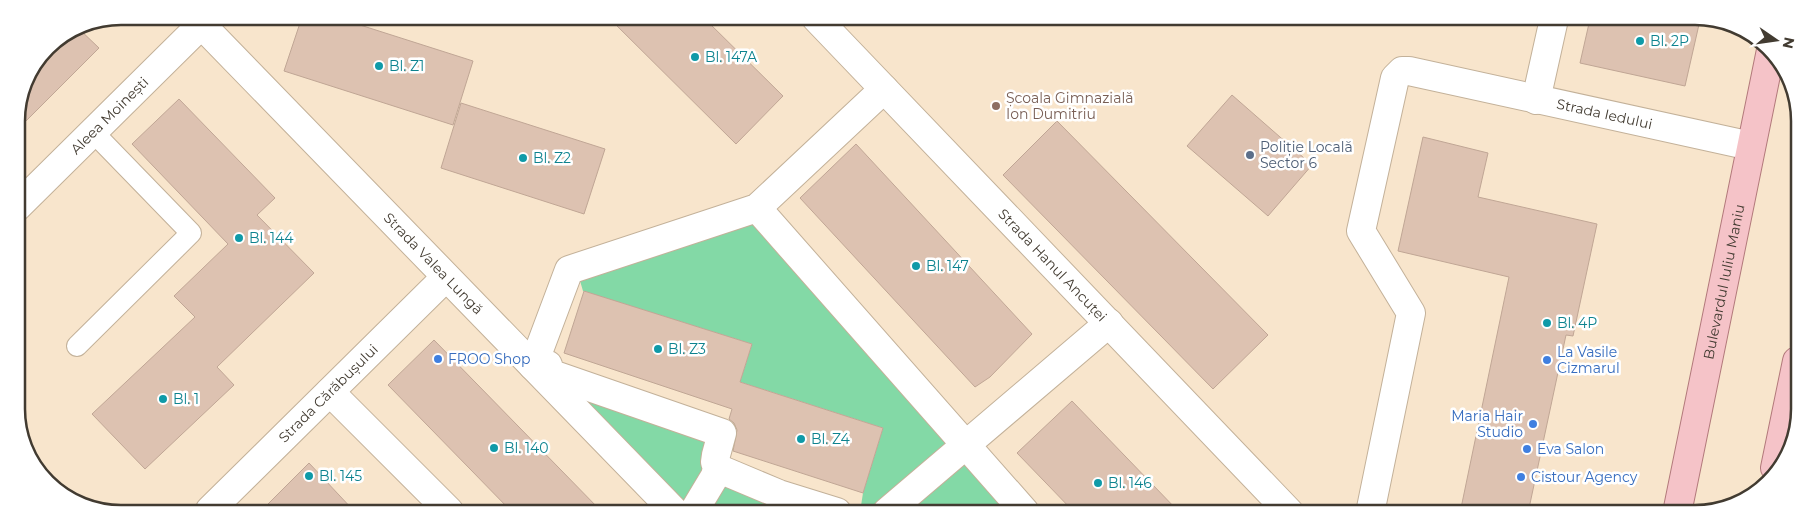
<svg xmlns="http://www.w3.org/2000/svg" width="1816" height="530" font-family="Montserrat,sans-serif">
	<rect width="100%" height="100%" fill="#f8e5cc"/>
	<path fill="#83d9a6" d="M757 208 962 441 886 512H860L863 493 883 428 740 382 752 344 583 291 576 267Z
		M546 372 725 432 717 468 779 494 773 512 675 511Z
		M966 445 1025 512H890Z"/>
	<path fill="#ddc2b1" stroke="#c0a695" d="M302 17H335L473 61 453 125 284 71Z
		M608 17 704 18 783 96 736 144Z
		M1590 19 1700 20 1685 86 1580 63Z
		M77 27 99 48 17 130 16 114 27 75 47 47Z
		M1232 95 1312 165 1268 216 1187 146Z
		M179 99 275 198 257 215 314 273 217 367 234 385 145 469 92 414 195 317 174 296 228 244 132 144Z
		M461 103 605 149 584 214 441 168Z
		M1057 121 1268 335 1213 389 1003 175Z
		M1423 137 1488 153 1478 197 1597 224 1573 336 1566 335 1528 513H1460L1509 277 1398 251Z
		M856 144 1032 334 990 377 975 387 800 198Z
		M584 291 752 344 740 382 883 428 863 493 733 451 737 430 734 423 729 419 732 409 564 353Z
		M434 340 601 511H511L388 385Z
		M1072 401 1179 512H1074L1017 453Z
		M309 463 354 511H261Z"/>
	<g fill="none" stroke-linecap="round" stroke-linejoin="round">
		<defs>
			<path id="lane" d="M77 346 191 233 93 132"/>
			<g id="street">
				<path id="s1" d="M193 16 674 511"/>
				<path id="s2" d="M816 18 1290 513"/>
				<path d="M1536 100 1554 19"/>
				<path id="s3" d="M17 207 201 25"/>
				<path d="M757 208 1025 512"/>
				<path d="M548 365 546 372 722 433 716 455 715 462 717 468 715 476 694 511"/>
				<path d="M533 366 569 270 757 208 884 89"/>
				<path d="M330 392 449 511"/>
				<path d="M717 468 779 494 837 512"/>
				<path id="s4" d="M210 510 446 277"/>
				<path d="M887 512 1109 323"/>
				<path id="s5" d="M1370 513 1411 313 1361 231 1395 78 1402 71H1409L1751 146"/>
			</g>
			<g id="primary">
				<path d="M1775 468 1797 361"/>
				<path id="s6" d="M1677 513 1771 50"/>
			</g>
		</defs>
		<use href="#lane" stroke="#c3b199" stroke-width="22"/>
		<use href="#street" stroke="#c3b199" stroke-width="30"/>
		<use href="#primary" stroke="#b2797b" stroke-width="30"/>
		<use href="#lane" stroke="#fff" stroke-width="20"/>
		<use href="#street" stroke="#fff" stroke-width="28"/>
		<use href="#primary" stroke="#f5c3c8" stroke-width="28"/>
	</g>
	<g fill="#0f9aa8" stroke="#fff" stroke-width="2">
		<circle cx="1640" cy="41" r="5"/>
		<circle cx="695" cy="57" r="5"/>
		<circle cx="379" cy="66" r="5"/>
		<circle cx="523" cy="158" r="5"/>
		<circle cx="239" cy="238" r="5"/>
		<circle cx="916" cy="266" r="5"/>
		<circle cx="1547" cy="323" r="5"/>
		<circle cx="658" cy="349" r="5"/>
		<circle cx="163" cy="399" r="5"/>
		<circle cx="801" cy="439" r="5"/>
		<circle cx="494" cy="448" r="5"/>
		<circle cx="309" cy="476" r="5"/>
		<circle cx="1098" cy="483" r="5"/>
	</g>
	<circle fill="#8d6e63" stroke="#fff" stroke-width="2" cx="996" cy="106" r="5"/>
	<circle fill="#5c6f8a" stroke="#fff" stroke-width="2" cx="1250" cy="155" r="5"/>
	<g fill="#3f7fe0" stroke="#fff" stroke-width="2">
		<circle cx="438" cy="359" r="5"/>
		<circle cx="1547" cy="360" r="5"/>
		<circle cx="1533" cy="424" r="5"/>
		<circle cx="1527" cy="449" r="5"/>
		<circle cx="1521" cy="477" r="5"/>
	</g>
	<g text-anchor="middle" stroke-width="5" stroke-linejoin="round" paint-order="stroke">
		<g font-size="14" fill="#0d838f" stroke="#fff" text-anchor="start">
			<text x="1650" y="46">Bl. 2P</text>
			<text x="705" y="62">Bl. 147A</text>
			<text x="389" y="71">Bl. Z1</text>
			<text x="533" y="163">Bl. Z2</text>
			<text x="249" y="243">Bl. 144</text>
			<text x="926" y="271">Bl. 147</text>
			<text x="1557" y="328">Bl. 4P</text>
			<text x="668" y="354">Bl. Z3</text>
			<text x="173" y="404">Bl. 1</text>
			<text x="811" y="444">Bl. Z4</text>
			<text x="504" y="453">Bl. 140</text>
			<text x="319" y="481">Bl. 145</text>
			<text x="1108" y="488">Bl. 146</text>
		</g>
		<g font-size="14" fill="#785e54" stroke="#fff" text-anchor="start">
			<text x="1006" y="103">Școala Gimnazială<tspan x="1006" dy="16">Ion Dumitriu</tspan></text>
		</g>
		<g font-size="14" fill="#423b31" stroke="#fff">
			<text dy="5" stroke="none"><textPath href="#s5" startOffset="674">Strada Iedului</textPath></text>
			<text dy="5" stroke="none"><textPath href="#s3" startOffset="130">Aleea Moinești</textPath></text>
			<text dy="5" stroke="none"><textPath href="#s1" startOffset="345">Strada Valea Lungă</textPath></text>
			<text dy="5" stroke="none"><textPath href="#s2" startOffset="342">Strada Hanul Ancuței</textPath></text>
			<text dy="5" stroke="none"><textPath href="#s6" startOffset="236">Bulevardul Iuliu Maniu</textPath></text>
			<text dy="5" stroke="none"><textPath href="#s4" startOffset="166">Strada Cărăbușului</textPath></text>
		</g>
		<g font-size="14" fill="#4e5e75" stroke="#fff" text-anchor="start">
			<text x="1260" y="152">Poliție Locală<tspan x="1260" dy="16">Sector 6</tspan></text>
		</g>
		<g font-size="14" fill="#366cbe" stroke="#fff" text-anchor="start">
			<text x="1557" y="357">La Vasile<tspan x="1557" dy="16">Cizmarul</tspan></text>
			<text x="448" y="364">FROO Shop</text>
			<text x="1523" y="421" text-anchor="end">Maria Hair<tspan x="1523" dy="16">Studio</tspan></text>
			<text x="1537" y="454">Eva Salon</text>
			<text x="1531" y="482">Cistour Agency</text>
		</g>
	</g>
	<path d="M0 0H1816V530H0ZM121 25H1695A96 96 0 0 1 1791 121V409A96 96 0 0 1 1695 505H121A96 96 0 0 1 25 409V121A96 96 0 0 1 121 25Z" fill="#fff" fill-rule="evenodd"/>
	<path fill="none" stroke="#423b31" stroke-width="2.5" d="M121 25H1695A96 96 0 0 1 1791 121V409A96 96 0 0 1 1695 505H121A96 96 0 0 1 25 409V121A96 96 0 0 1 121 25Z"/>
	<g transform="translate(1776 40) rotate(103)" stroke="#ffffff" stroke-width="4" paint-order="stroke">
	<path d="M0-4L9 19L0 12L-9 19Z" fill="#423b31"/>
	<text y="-8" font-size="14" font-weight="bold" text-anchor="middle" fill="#423b31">N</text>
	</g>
</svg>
